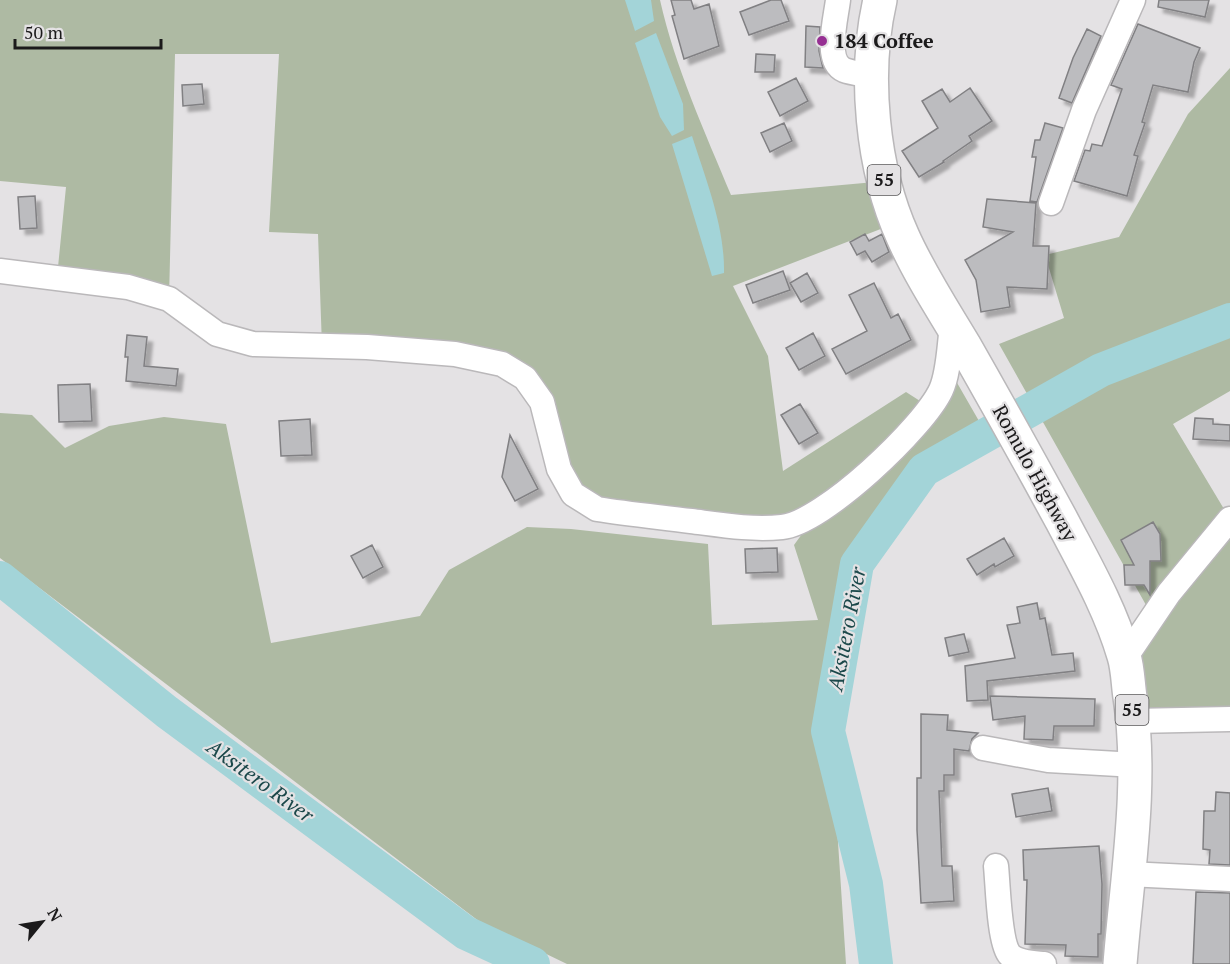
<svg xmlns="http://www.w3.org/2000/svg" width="1230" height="964" font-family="'PT Serif',serif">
	<defs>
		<filter id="shadow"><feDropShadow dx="5.5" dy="5.5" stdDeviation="1.5" flood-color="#0004"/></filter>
	</defs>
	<rect width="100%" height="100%" fill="#e4e2e4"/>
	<path fill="#aebaa3" d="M0 0H660C675 67 705 132 731 195L875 182 891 225 733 286 768 356 783 471 906 392 931 408 956 381 983 428 924 470 857 564 830 720 846 964H567L480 922 0 558V413L32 415 65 448 109 426 164 417 226 424 271 643 420 616 449 570 527 527 571 529 708 544 712 625 818 620 794 545 818 512 785 527 578 497 542 402 502 364 322 346 318 234 269 232 279 54H175L169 299 57 277 66 187 0 181Z
		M1230 68V391L1173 424 1230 519V719L1151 720 1139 637 1181 577 1146 605 999 344 1064 318 1045 255 1119 237 1188 114Z"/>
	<path fill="#a3d4d8" d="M625 0H651L654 21 635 31Z
		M656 33 683 104 684 130 672 136 660 117 635 43Z
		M692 136C706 180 725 227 724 273L712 276 672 144Z"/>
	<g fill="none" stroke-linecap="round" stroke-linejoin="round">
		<path stroke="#a3d4d8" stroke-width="34" d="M0 578 167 712 466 933 533 964
			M876 964 866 884 828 731 857 564 924 470 1101 370 1230 320"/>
	</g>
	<path fill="#bcbcbf" stroke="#818083" stroke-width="1.5" filter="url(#shadow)" d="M671 0H691L694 9 709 4 719 46 684 59 672 16 675 15Z
		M771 0H781L789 21 749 35 740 12Z
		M1159 0H1209L1205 17 1158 7Z
		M1138 24 1200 48 1194 62 1188 92 1153 85 1142 122 1145 123 1134 155 1138 156 1127 196 1074 181 1085 150 1090 151 1092 144 1102 146 1122 89 1111 85Z
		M806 26 820 27 819 51 823 68 805 67Z
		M1087 29 1101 36 1072 103 1059 98 1073 58Z
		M756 54 775 55 774 72H755Z
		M796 78 808 101 780 116 768 92Z
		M202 84 204 104 183 106 182 85Z
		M970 88 992 121 969 136 972 141 943 161 944 162 919 177 902 151 938 128 922 101 942 89 950 102Z
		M784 123 792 141 770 152 761 133Z
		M1045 123 1063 128 1037 202 1030 201 1036 157H1032L1035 140H1040Z
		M35 196 37 228 20 229 18 197Z
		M987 199 1036 203 1033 246H1049L1047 289 1007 287 1010 307 981 312 976 280 965 260 1013 232 983 227Z
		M865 234 869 241 882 234 889 252 872 262 865 251 857 255 850 242Z
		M783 271 790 290 753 303 746 285Z
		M807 273 818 293 801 302 790 283Z
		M874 283 891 318 898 314 911 340 846 374 832 349 867 331 849 295Z
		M813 333 825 356 799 370 786 348Z
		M127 335 147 337 144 366 178 369 176 386 126 381 128 357H125Z
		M90 384 92 421 59 422 58 385Z
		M800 404 818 433 799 444 781 415Z
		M1195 418 1213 419V424L1230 425V441L1193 439Z
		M310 419 312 455 281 456 279 421Z
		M510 435 538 489 515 501 502 477Z
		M1153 522 1160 534 1161 561H1150V595L1144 585H1125L1124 565H1134L1121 540Z
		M1004 538 1014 556 995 567 994 564 977 575 967 559Z
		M372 545 383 567 363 578 351 556Z
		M777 548 778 572 746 573 745 549Z
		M1037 603 1040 619 1045 618 1052 655 1073 653 1075 671 987 681 988 700 967 701 965 666 1015 658 1007 625 1020 623 1017 607Z
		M964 634 969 652 949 656 945 638Z
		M990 696 1095 699 1094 726H1054L1053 740 1024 739 1025 716 993 720Z
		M921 714 948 715 947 730 978 733 972 739 969 751 954 749V775H944V791H939L942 866H952L954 901 921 903 917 830V778H921Z
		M1048 788 1052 811 1016 817 1012 794Z
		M1216 792 1230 793V865L1209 864 1210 850 1203 849 1204 811H1215Z
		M1099 846 1102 884 1101 934H1098V957L1065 956 1066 945 1025 944 1027 880H1024L1023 850Z
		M1196 892 1230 893V964H1193Z"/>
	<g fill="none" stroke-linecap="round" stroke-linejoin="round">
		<defs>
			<path id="minor" d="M838 0C836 18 824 61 844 70 852 73 863 74 872 76
				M1051 203 1084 110 1133 0
				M0 271 128 287 169 299 217 334 253 344 367 347 455 354 502 364 525 378 542 402 559 469 573 494 597 509C628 514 660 517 691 521 722 525 751 530 782 527 823 523 924 427 941 390 949 372 949 347 952 327
				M1125 658 1169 593 1230 519
				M1134 721 1230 719
				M983 748 1048 760 1136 765
				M996 866C998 885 999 940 1009 954 1017 963 1033 963 1044 964
				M1128 874 1230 879"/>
			<path id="highway" d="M880 0C863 74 872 169 903 237 920 275 943 310 964 345 997 403 1030 462 1062 521 1085 565 1110 608 1124 656 1128 669 1128 684 1130 697 1143 784 1127 876 1120 964"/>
		</defs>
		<use href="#minor" stroke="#bab8ba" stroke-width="27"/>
		<use href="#highway" stroke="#bab8ba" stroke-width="36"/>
		<use href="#minor" stroke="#fff" stroke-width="24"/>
		<use href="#highway" stroke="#fff" stroke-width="33"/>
	</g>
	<circle fill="#962f93" stroke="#e4e2e4" stroke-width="2" cx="822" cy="41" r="6"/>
	<g text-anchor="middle" stroke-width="4.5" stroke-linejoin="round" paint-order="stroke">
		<g fill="#e4e2e4" stroke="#575657" stroke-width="1.5">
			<rect x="867.5" y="165" width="33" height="30" rx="4.5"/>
			<rect x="1115.5" y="695" width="33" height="30" rx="4.5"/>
		</g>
		<g font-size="18" font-weight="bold" fill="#1b1a1b">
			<text x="884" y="186">55</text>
			<text x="1132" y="716">55</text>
		</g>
		<g font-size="20" font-weight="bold" fill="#1b1a1b" stroke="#e4e2e4" text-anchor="start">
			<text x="834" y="48">184 Coffee</text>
		</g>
		<g font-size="20" fill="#1b1a1b" stroke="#e4e2e4">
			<text transform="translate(1035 473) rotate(61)" y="7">Romulo Highway</text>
		</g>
		<g font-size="21" font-style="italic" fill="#1b484a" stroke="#e4e2e4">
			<text transform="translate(847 629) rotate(-79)" y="7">Aksitero River</text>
			<text transform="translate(260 781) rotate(36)" y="7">Aksitero River</text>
		</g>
	</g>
	<g transform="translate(42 922) rotate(60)" stroke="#e4e2e4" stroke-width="4.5" paint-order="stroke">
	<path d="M0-4.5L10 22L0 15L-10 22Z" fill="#1b1a1b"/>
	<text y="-9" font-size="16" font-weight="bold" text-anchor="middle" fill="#1b1a1b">N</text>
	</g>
	<path d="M15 39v9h146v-9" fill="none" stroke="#1b1a1b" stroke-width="3"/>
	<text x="24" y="39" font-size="18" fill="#1b1a1b" stroke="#e4e2e4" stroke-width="4.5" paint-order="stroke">50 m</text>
</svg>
